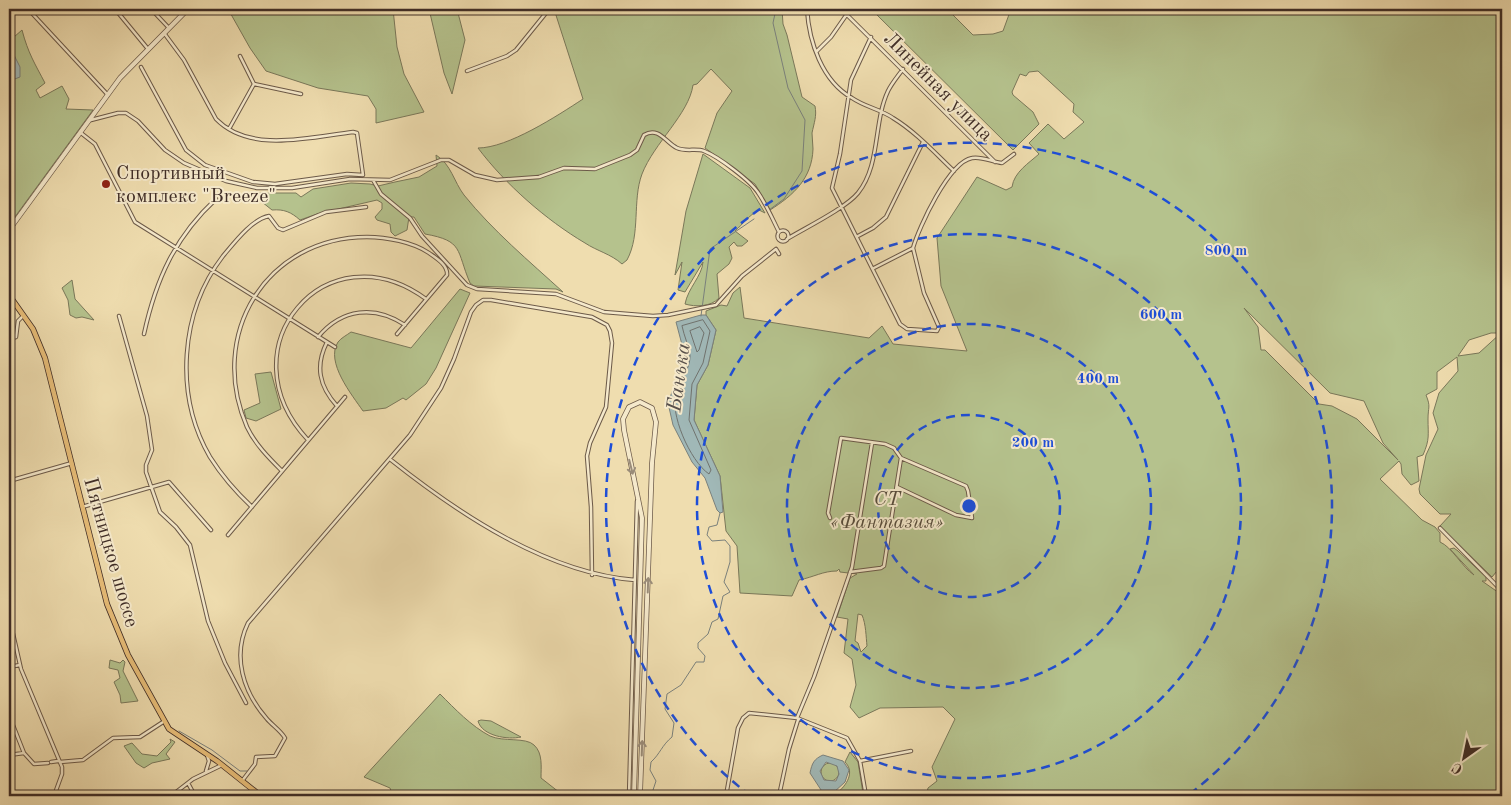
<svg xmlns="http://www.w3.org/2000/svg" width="1511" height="805" font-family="'Old Standard TT',serif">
	<rect width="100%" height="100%" fill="#efddaf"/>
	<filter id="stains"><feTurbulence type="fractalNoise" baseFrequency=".004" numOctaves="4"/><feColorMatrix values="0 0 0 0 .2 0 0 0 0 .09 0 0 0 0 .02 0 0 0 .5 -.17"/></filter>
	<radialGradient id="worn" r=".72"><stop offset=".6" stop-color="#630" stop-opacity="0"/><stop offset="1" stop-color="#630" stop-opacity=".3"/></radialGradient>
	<path fill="#b5c28d" stroke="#7a785a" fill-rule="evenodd" d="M228 9H393L397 47 404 74 424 112 376 123V109L368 96 318 88 266 71 250 48Z
		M429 9H457L465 40 452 94 444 73Z
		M554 9H782L783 24 787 35 802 97 815 106C817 116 814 123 812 133 812 138 813 144 813 149 812 178 794 195 770 210L755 184 705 148 717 113 732 91 711 69 697 84 693 85C689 114 654 143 642 174 632 201 641 234 627 260L622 264C611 254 597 251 585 243 546 220 505 184 478 148 508 148 557 116 583 99Z
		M871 9H947L973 35 993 34 1003 31 1011 9H1502V565L1492 577 1440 526 1451 514H1440L1420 494 1419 489 1426 455 1438 429 1433 413 1439 393 1458 371 1457 357 1437 372V389L1426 395C1431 407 1428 407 1428 419 1428 435 1430 439 1423 455L1417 457 1419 481 1411 485 1402 474 1401 464 1399 461 1380 479 1422 520 1435 527 1440 533V542C1452 547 1462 567 1474 575L1450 549 1454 548 1458 551 1486 577V581H1482L1502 595V796H926L928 788 937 781 932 767 955 719 943 707 880 708 859 718 850 707 856 685 852 659 844 653 848 619 837 617 850 578 857 574 840 572 839 569 837 571C823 571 814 577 799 580L792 596 740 593 737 546 726 531 720 476 694 420 697 385 708 365 716 330 706 315V311L721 305 727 306 733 293 740 287 744 318 869 338 882 326 893 344 967 351 941 286 937 238 977 177 1006 190 1012 187C1014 172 1029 163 1039 154L1029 143 1048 124 1064 139 1084 122 1073 112 1074 104 1038 71 1029 72 1026 76 1020 74 1012 92 1013 95 1033 112 1039 124 1013 150ZM1244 308 1330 393 1364 401 1383 443 1398 460 1357 419 1332 406 1319 404 1265 350H1261L1258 327ZM1491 333H1501L1479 353 1458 356 1469 340ZM858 614 862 615C866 624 866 637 867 646L861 652 858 643 855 641Z
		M22 30C28 53 35 64 45 83L36 90 40 98 62 86 69 99 66 109 93 110 9 225V68L13 49 9 45V33L14 37Z
		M703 154 750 188 765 213 759 210C748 216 744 223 735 231L748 241 742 246H737L734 242 729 247 732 258 729 264 717 274 719 298C711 307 695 307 685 304 688 288 702 276 703 262L685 292 678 290 682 262 675 275 686 211Z
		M436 155C451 164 454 182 464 195 493 231 529 261 563 292L556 289 474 286 470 283C456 250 464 241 425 234L414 217H409L407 230 395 236 391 232 390 224 377 220 375 217 382 209V203L377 200 317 214 300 220C291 212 284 209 272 210L257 198 256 193H296L301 197 313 189 351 183 370 184 378 186 395 182 419 177 437 166Z
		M72 280 75 299 94 320 82 317 76 318 70 315 68 300 62 288Z
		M460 289 470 293 436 368 426 384 406 400 403 398 386 408 363 411C352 395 325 362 338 342 341 338 347 335 351 332L411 348Z
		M271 372 281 409 256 421 246 418 244 410 260 403 255 374Z
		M110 660 120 663 123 660 125 662 123 671 138 701 121 703 120 695 114 682 120 678 118 670 109 668Z
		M440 694C455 709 471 726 490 736 503 742 526 737 534 745 543 753 541 767 541 778L564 796H393L390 788 364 777Z
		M481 720 491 721 521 737C508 740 482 736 478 721Z
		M170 739 175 742 166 754 170 759 152 763 144 768 136 763 124 746 132 743 142 754 157 756 171 742Z
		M850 752 858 762 863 793 850 794 847 796H826C829 795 833 795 837 793 847 785 855 772 845 762Z
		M821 772a9 9 0 1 1 18 0a9 9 0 1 1-18 0Z"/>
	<path fill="#a0b8b7" stroke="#7a817d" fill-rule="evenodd" d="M9 45 20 67V77L12 80 9 68Z
		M701 315H706L716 330 708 365 697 385 694 420 720 476 723 512 720 513 717 510 705 478 692 462 673 425 668 403 685 356 676 322Z
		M823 755 843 761 849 770 845 782 833 793 827 791 823 793 810 773C812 763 814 759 823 755ZM826 762 837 766 839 774 836 781 824 780 820 771Z"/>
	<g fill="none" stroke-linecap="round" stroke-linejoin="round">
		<path stroke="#70736f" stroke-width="1" d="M703 320 710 331 703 363 692 384 689 420 711 470 709 474C690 461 669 413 676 391 680 379 690 370 690 356 689 346 684 336 682 326Z
			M700 327 704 333 699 350 697 352 690 331Z"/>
		<path stroke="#7a817d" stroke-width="1" d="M769 210 784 199 802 171 805 120 788 88 773 23 776 9
			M701 316 710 249 754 219
			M179 731 212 750 240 771H247
			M651 796 656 781 650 770 651 762C660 754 662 745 672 737L674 723 665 709 667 694 681 685 696 662H704L705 656 698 648V643L708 634 712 622 718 619 723 596 730 592 724 582 730 562V546L725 540 712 541 707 535 709 527 717 525 720 513"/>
		<defs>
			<path id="minor" d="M28 9 107 94
				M115 9 148 49
				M151 9 169 28
				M807 9C809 42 822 81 852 98 865 107 880 109 893 118 916 132 935 153 954 171
				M841 9 995 162
				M871 37 851 80 840 154 832 188 900 324 907 329 937 331 939 327 924 293 913 248
				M817 51 831 37 847 14
				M141 67 186 150 205 165 253 182 275 184 347 174 363 175 357 133 353 132C311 137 250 154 216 119L184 60 164 33
				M467 71 507 56 516 50 546 13 547 9
				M254 84 301 94
				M91 120 118 113H126L138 121 165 150 184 163 226 181 257 188H292L350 179 390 180 441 160H449L475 175 497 180 539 177 564 168 595 169 630 155 637 150 644 135C659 126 666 143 677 148 686 152 696 148 704 151 719 157 751 181 759 194 767 206 773 220 779 232
				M229 129 254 84 240 56
				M81 133 95 144 135 222 335 347
				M373 180 381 194 410 218 422 236 467 285 477 289 556 294 604 312 653 316 668 315 716 305 742 276 776 249 779 254
				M777.5 236a5.5 5.5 0 1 1 11 0a5.5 5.5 0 1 1-11 0Z
				M858 236 873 228 886 217 923 142
				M787 239C805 228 846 208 858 193 881 164 873 123 888 91 892 83 898 76 903 69
				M874 268 913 248C919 227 949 162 972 158 982 156 992 162 1002 163L1014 154
				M119 316 147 416 152 450 146 465V472L160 512 176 527 190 545 208 621 225 663 246 703
				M144 334C156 279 175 237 216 199
				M318 337C342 308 375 305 405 325
				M9 339 16 337 18 321 23 316
				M327 342C315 366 319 386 337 406
				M308 440C222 348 327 226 426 299
				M391 460C459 514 547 573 635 580
				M282 471C269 458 255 444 247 427 207 335 266 237 367 237 386 237 413 242 429 253 436 258 448 265 447 275L397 334
				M9 481 72 463
				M897 487 956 515 972 518 968 491 966 486 901 458
				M82 507 169 482 211 530
				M252 507C236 492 222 476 210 457 174 395 180 312 223 256 234 243 252 219 269 216L278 228 283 230 326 212 366 207
				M830 518 828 513 841 438 885 444 894 448 901 458 884 566 881 568 850 572
				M1440 528 1502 591
				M228 535 345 397
				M9 616 21 669 62 767V774L54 796
				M9 667 20 665
				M9 715 24 753
				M797 718 814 677 852 567 872 443
				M9 755 24 753 34 764 48 763
				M860 761 911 751
				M51 762 58 761
				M60 762 83 760 113 738 140 737 163 722
				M206 771 209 761 207 755
				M242 781 255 764 256 757 275 756 285 738C281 731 272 725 267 719 243 692 232 656 248 623L410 435 441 388 454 359 471 312 476 305 483 300H491L592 317 607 325 610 331 612 343 606 407 590 443 587 456 591 507 592 575
				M188 783 195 796
				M171 796 193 779 222 765
				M629 796 637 501
				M726 796 738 728 743 718 749 713 797 718 847 738 860 761 866 796
				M779 796 789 749 798 720"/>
			<path id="tertiary" d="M9 230 120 78 188 9
				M634 796 642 518 624 430 623 419 629 407 640 402 652 408 656 422 652 463 640 796"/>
			<path id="primary" d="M9 295 33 329 45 358 107 604 128 655 169 729 217 761 261 796"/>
		</defs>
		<use href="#minor" stroke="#6c5a49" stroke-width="4.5"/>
		<use href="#tertiary" stroke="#6c5a49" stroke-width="5.5"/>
		<use href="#primary" stroke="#402e27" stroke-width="6"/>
		<use href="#minor" stroke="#f5e9cb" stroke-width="2.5"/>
		<use href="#tertiary" stroke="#f5e9cb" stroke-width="4"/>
		<use href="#primary" stroke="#e8be78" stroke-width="4.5"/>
	</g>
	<defs><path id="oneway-shaft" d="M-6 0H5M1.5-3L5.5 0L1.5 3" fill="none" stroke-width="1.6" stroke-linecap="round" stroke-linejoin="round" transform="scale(1.25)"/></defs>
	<g stroke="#9a8c79">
		<use href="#oneway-shaft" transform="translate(631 467) rotate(76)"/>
		<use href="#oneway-shaft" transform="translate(648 585) rotate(-88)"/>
		<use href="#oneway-shaft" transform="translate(642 748) rotate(-88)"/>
	</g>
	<g fill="none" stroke="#1d4ed8" stroke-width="2.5" stroke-dasharray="9 6">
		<circle cx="969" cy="506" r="91"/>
		<circle cx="969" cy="506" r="182"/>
		<circle cx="969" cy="506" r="272"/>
		<path d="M751 796A363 363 0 1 1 1187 796"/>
	</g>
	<circle fill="#8f2418" stroke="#f5e9cb" stroke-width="2" cx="106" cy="184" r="5"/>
	<g text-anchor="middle" stroke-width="4" stroke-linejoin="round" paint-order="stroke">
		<g font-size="20" fill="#402e27" stroke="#f5e9cb">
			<text transform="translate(939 86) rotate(45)" y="7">Линейная улица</text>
			<text transform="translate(112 552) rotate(74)" y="7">Пятницкое шоссе</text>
		</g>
		<g font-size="20" fill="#402e27" stroke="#f5e9cb" text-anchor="start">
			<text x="116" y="179">Спортивный<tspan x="116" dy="23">комплекс "Breeze"</tspan></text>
		</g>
		<g font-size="20" font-style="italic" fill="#574c3b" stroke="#f5e9cb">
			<text x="887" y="505">СТ<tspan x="887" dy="23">«Фантазия»</tspan></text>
		</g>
		<g font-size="21" font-style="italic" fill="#58504b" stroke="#f5e9cb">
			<text transform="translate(678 377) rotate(-82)" y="7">Банька</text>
		</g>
	</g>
	<circle cx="969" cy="506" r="8" fill="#1d4ed8" stroke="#f5e9cb" stroke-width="2.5"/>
	<g font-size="15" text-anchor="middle" font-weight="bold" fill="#1d4ed8" stroke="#f5e9cb" stroke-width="4" stroke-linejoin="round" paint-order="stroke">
		<text x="1226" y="255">800 m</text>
		<text x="1161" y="319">600 m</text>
		<text x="1098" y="383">400 m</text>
		<text x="1033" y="447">200 m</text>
	</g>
	<rect width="1511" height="805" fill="none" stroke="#efddaf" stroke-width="30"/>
	<rect x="10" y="10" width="1491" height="785" fill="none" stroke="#402e27" stroke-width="2.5"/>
	<rect x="15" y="15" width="1481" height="775" fill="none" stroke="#402e27"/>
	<g transform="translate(1464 758) rotate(213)" stroke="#f5e9cb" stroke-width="4" paint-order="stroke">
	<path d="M0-4L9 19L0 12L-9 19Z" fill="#402e27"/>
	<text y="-8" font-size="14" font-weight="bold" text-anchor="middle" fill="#402e27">С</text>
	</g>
	<rect width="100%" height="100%" filter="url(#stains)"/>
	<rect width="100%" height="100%" fill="url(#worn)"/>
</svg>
